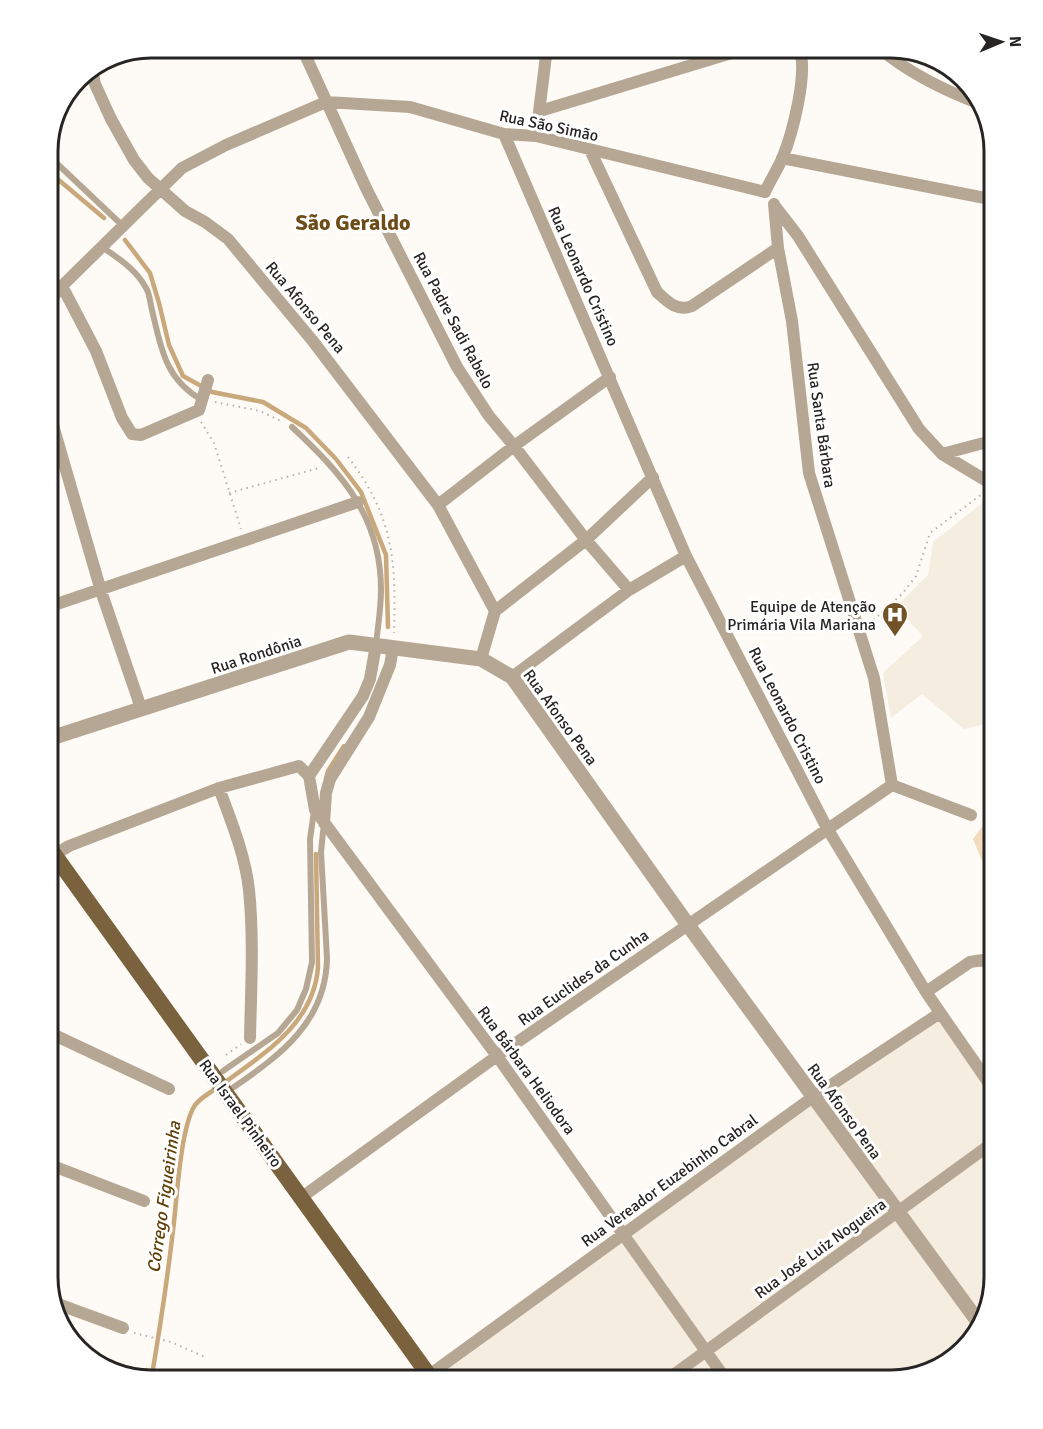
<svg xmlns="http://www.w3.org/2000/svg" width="1043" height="1429" font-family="Signika,sans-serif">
	<rect width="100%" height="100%" fill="#fefaf5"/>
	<path fill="#f6ede1" d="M986 500 995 505V722L964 729 922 694 891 718 883 673 923 636 896 607 928 575 933 542Z
		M942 1008 995 1077V1278L981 1330 944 1367 892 1381H432Z"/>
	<path fill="#f3dbbc" d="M995 810V880L983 863 973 839Z"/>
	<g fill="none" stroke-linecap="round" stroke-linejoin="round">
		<path stroke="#c9a87c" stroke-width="4.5" d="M48 171 104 218
			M125 240 150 273 159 303 169 345 183 376 212 392 263 402 306 428 336 459 361 492 386 555 388 627
			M326 778 328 771 344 746
			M151 1381C160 1328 168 1275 174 1222 177 1195 181 1126 195 1105 202 1096 215 1090 224 1083 265 1053 314 1023 318 967L316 854"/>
		<path stroke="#b5b2ae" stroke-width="2" stroke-dasharray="1.5 4.5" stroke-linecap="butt" d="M215 402 260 411 283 422
			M201 422 214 443 241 529
			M348 457C394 517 396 561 394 633
			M229 493 319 468
			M869 624 903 593 916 576 930 533 982 494
			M226 1055 241 1044
			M134 1333 171 1342 205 1357"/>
		<path stroke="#b6a794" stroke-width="6" d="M48 155 123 226
			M102 247C118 258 137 270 146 288 150 294 150 303 152 310 161 348 165 379 202 400
			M292 427C342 474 381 516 381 590 381 608 378 626 376 644
			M223 1071 278 1033 297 1010 306 989 312 962 310 839 314 811
			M234 1087C282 1054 326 1021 327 958L321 852 324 823"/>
		<path stroke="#b6a794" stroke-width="12" d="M302 48 366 188 457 367 489 416 514 446 586 540 629 590
			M879 48C910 74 945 91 983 105
			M92 70 95 84 111 119 134 160 148 178 185 211 205 222 228 239 312 340 438 505 495 611 481 659
			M540 111 748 48
			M504 134 686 556 827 828 926 992 995 1092
			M536 136 547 48
			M590 150 657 292C668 302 677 312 692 306L778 248
			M782 158 995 200
			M765 192C770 181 777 170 782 159 792 135 809 72 799 48
			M774 204 778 248 792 321 809 473 874 678 892 785
			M774 205 798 236 919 429 942 454 995 486
			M62 286 96 351 122 418 132 434 141 435 199 410 208 380
			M48 303 62 286 182 168 226 145 326 102 410 107 504 134 536 136 765 192
			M48 408 101 591 141 708
			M942 454 995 440
			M438 505 514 446 610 377
			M48 607 358 502
			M495 611 586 540 653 477
			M512 677 629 590 686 556
			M309 776 315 810 497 1056 727 1381
			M309 776 363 696 370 679 376 645
			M892 785 971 815
			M219 788C231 821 245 854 249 890 254 939 251 989 250 1038
			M324 823 326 793 330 779 369 717 390 665 393 648
			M54 855 69 846 219 788 299 766 309 776
			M926 992 970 962 983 960 995 968
			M48 1032 169 1089
			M48 1164 144 1201
			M302 1197 497 1056 892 785
			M55 1303 123 1328
			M421 1381 813 1097 940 1013
			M665 1381 995 1141"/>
		<path stroke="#b6a794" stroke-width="15" d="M48 739 349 642 481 659 512 677 688 925 982 1327"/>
		<path stroke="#7b623f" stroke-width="16" d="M48 846 433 1381"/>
	</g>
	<defs>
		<symbol id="hospital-pin" viewBox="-11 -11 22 30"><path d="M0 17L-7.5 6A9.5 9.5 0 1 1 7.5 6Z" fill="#715327" stroke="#fff"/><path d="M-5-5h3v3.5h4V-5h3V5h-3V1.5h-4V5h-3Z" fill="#fff"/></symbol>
	</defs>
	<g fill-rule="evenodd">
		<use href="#hospital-pin" x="880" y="600" width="30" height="40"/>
	</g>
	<g text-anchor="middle" stroke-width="6" stroke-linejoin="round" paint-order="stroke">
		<g font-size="16" fill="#272524" stroke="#fff">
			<text transform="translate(549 125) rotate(12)" y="6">Rua São Simão</text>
			<text transform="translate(584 276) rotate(66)" y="6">Rua Leonardo Cristino</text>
			<text transform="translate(306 307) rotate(50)" y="6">Rua Afonso Pena</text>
			<text transform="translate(454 320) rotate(62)" y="6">Rua Padre Sadi Rabelo</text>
			<text transform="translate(822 425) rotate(82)" y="6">Rua Santa Bárbara</text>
			<text transform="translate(256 654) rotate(-18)" y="6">Rua Rondônia</text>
			<text transform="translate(788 715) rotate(63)" y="6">Rua Leonardo Cristino</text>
			<text transform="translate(561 717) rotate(54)" y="6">Rua Afonso Pena</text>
			<text transform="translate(583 977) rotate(-35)" y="6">Rua Euclides da Cunha</text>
			<text transform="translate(527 1070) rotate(54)" y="6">Rua Bárbara Heliodora</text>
			<text transform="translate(845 1111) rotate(54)" y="6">Rua Afonso Pena</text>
			<text transform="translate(241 1113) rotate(54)" y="6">Rua Israel Pinheiro</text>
			<text transform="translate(669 1180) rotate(-36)" y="6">Rua Vereador Euzebinho Cabral</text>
			<text transform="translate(820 1248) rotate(-36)" y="6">Rua José Luiz Nogueira</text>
		</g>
		<g font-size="16" fill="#272524" stroke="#fff" text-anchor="end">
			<text x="876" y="612">Equipe de Atenção<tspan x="876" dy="18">Primária Vila Mariana</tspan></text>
		</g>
		<g font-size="18" font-style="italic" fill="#603f06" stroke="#fff">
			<text transform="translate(164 1197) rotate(-82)" y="6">Córrego Figueirinha</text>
		</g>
		<g font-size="22" font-weight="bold" fill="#6d4c18" stroke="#fff">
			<text x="353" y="230">São Geraldo</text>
		</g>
	</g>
	<path d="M0 0H1043V1429H0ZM151 58H891A93 93 0 0 1 984 151V1277A93 93 0 0 1 891 1370H151A93 93 0 0 1 58 1277V151A93 93 0 0 1 151 58Z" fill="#fff" fill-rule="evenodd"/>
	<path fill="none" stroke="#272524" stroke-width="3" d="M151 58H891A93 93 0 0 1 984 151V1277A93 93 0 0 1 891 1370H151A93 93 0 0 1 58 1277V151A93 93 0 0 1 151 58Z"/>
	<g transform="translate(1001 42) rotate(88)" stroke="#ffffff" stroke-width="4.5" paint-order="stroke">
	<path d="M0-4.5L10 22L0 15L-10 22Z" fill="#272524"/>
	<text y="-9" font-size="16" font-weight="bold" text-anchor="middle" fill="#272524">N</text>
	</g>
</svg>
